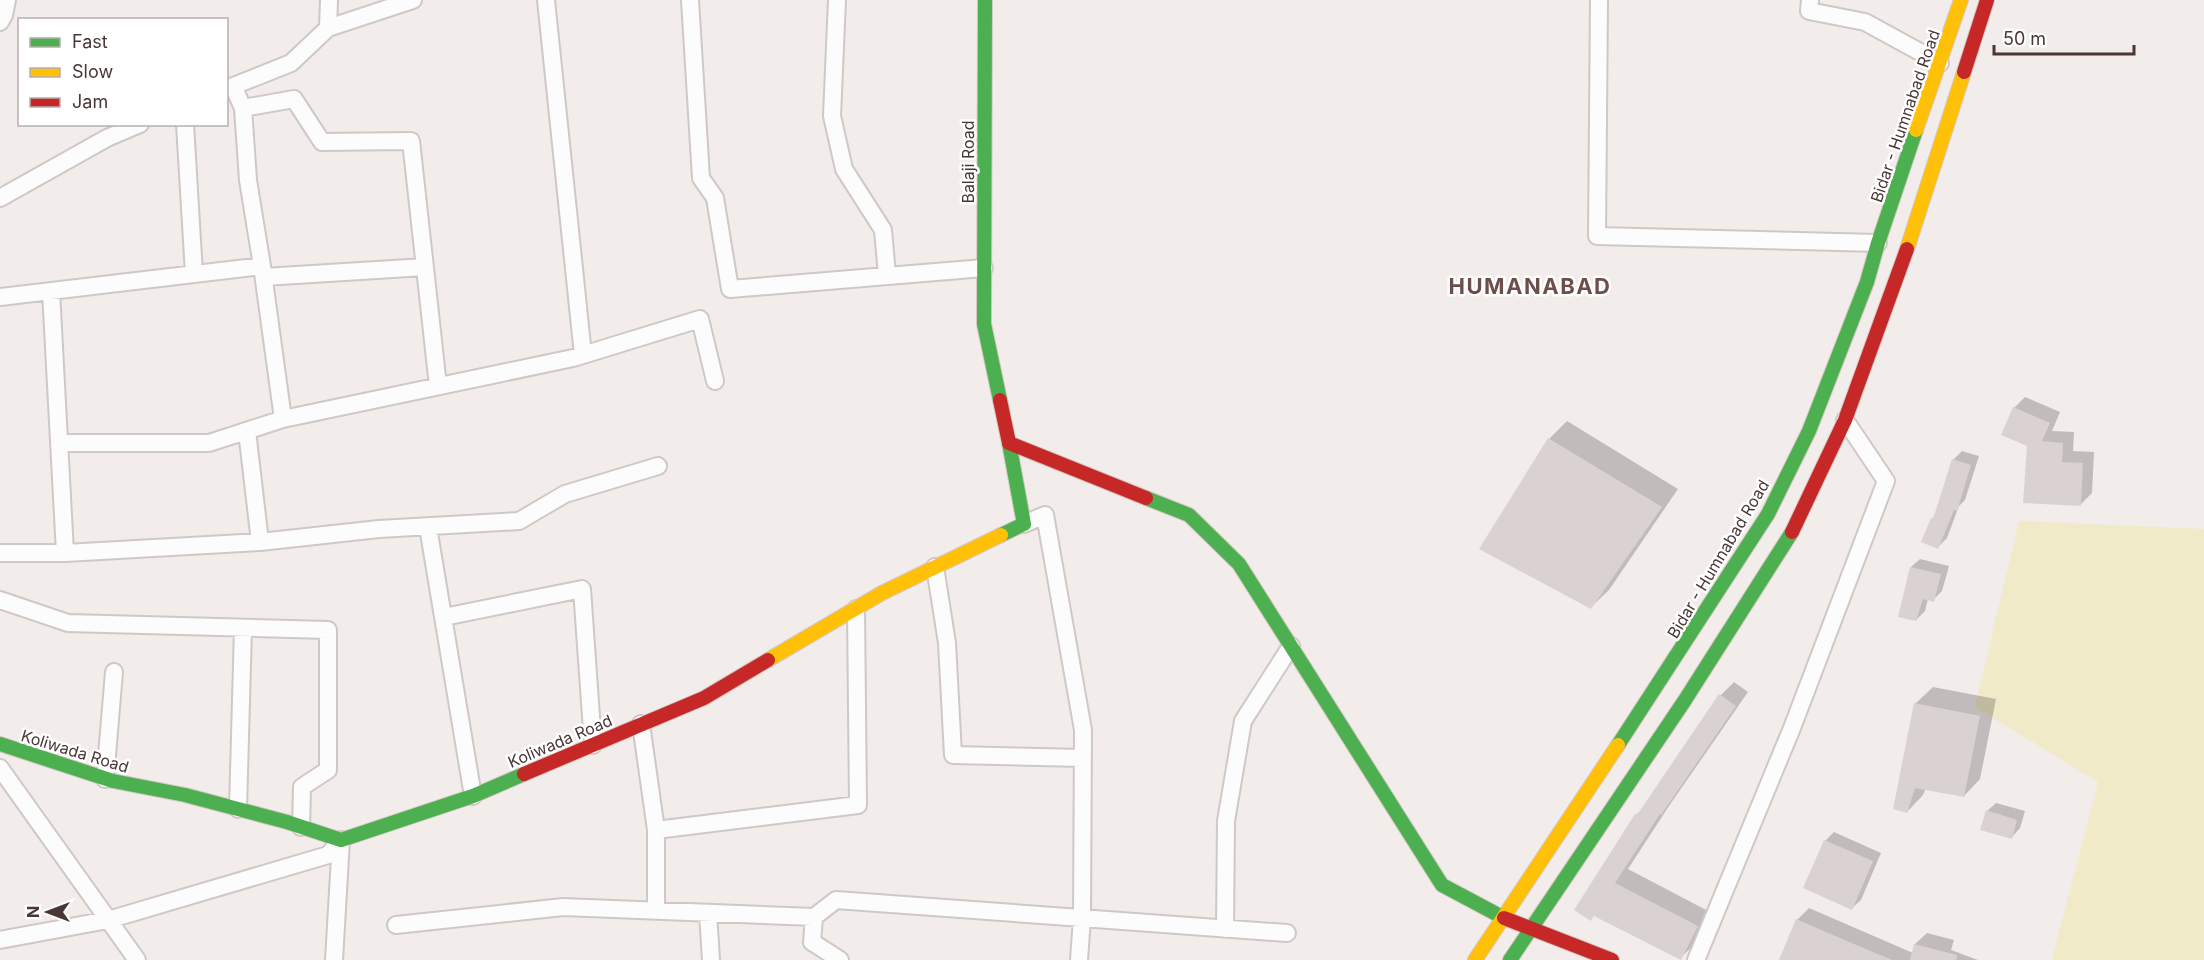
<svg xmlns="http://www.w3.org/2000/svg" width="2204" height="960" font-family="Inter,sans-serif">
	<rect width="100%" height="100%" fill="#f2ecea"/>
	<path fill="#f0eac8" d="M2019 521 2204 529V960H2052L2098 782 1975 707Z"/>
	<path fill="#0003" d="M2025 397 2060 412 2052 431 2074 432 2073 451 2094 452 2092 493 2080 505 2029 445 2014 408Z
		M1567 421 1678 489 1609 590 1591 607 1549 439Z
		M1962 451 1979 456 1965 500 1959 506 1947 538 1938 547 1932 519 1936 514 1953 460Z
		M1920 559 1949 566 1942 591 1933 600 1928 599 1925 611 1916 620 1911 567Z
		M1734 682 1748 692 1669 806 1628 869 1710 912 1694 945 1680 958 1595 914 1636 815 1644 808 1721 695Z
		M1933 687 1996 699 1980 779 1964 796 1926 788 1923 795 1907 812 1916 703Z
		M1996 803 2025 811 2020 828 2012 837 1987 811Z
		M1834 832 1881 853 1861 900 1852 908 1825 841Z
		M1809 908 1913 953 1915 944 1927 933 1954 940 1951 950 1978 960H1780L1797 920Z"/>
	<path fill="#dad2d1" d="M2013 407 2050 423 2042 441 2063 443 2062 462 2083 463 2081 506 2023 503 2027 446 2001 435Z
		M1548 438 1662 507 1591 609 1479 549Z
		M1952 459 1971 465 1957 511 1954 510 1938 549 1921 542 1931 518 1933 519Z
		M1910 567 1941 574 1934 602 1923 599 1916 621 1898 617Z
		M1719 694 1736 706 1661 815 1660 814 1615 883 1698 926 1681 960 1594 916 1591 921 1574 910 1635 814 1637 815Z
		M1914 703 1980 716 1964 797 1915 788 1907 813 1893 809Z
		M1986 810 2017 820 2012 839 1980 830Z
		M1824 840 1873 861 1852 910 1803 888Z
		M1796 919 1847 941 1892 960H1779Z
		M1914 944 1957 955 1956 960H1910Z"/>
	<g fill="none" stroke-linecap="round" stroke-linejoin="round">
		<defs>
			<path id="street" d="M546 0 583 355
				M690 0 701 178 715 198 730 289 984 268
				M837 0 832 116 844 169 883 230 887 275
				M1599 0 1597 236 1878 243
				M1810 0 1809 11 1865 22 1940 63
				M0 22 4 15 7 0
				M328 28 329 0
				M233 86 243 108 294 99 322 142 411 141 438 386
				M226 89 291 63 328 28 413 0
				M243 108 248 180 262 266
				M185 124 194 274
				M0 198 107 138 140 124
				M264 277 425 267
				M51 291 65 553 260 542 379 529 519 521 565 494 658 466
				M0 297 262 266 283 419 573 358 700 319 715 381
				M247 431 260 542
				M59 443H209L283 419
				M1024 524 1045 515 1083 730 1082 918 1079 960
				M428 527 473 796
				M0 553H65
				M935 567 947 643 953 755 1083 758
				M0 600 68 623 328 630V770L302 787 301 827
				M444 617 582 589 593 745
				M641 724 656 830 858 805 856 609
				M0 768 137 960
				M105 779 114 672
				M238 809 243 628
				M656 911V830
				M708 913 711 960
				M814 917 812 942 840 960
				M396 925 563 907 814 917 836 900 1287 933
				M1225 929 1226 821 1243 721 1291 646
				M0 940 108 920 328 855 341 840
				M334 960 341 840
				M1696 960 1792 728 1886 481 1845 420"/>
			<path id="fast" d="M985 0 984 324 1000 400
				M1146 498 1189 515 1239 564 1442 885 1504 918
				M1001 535 1024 524 1009 443
				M0 744 113 781 185 795 287 822 341 840 473 796 524 774
				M1618 745 1768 514 1809 431 1867 282 1878 243 1916 130
				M1510 960 1685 700 1792 532"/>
			<path id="slow" d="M1916 130 1961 0
				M1907 249 1964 72
				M768 660 882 593 1001 535
				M1475 960 1618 745"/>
			<path id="jam" d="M1964 72 1987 0
				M1000 400 1009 443 1146 498
				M1792 532 1845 420 1907 249
				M524 774 704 698 768 660
				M1504 918 1612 960"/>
		</defs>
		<use href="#street" stroke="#cfc8c6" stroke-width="20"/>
		<use href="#fast" stroke="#d5c7c3" stroke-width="16"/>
		<use href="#slow" stroke="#d5c7c3" stroke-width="16"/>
		<use href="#jam" stroke="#d5c7c3" stroke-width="16"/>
		<use href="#street" stroke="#fdfcfc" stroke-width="16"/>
		<use href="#fast" stroke="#4caf50" stroke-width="14"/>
		<use href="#slow" stroke="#ffc107" stroke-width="14"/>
		<use href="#jam" stroke="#c62828" stroke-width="14"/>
	</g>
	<g text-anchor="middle" stroke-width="5" stroke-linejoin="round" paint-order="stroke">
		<g font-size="16" fill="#4a3735" stroke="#fff">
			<text transform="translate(1905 116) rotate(-71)" y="6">Bidar - Humnabad Road</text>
			<text transform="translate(968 162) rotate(-90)" y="6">Balaji Road</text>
			<text transform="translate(1718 559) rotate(-59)" y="6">Bidar - Humnabad Road</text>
			<text transform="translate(560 741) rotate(-23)" y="6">Koliwada Road</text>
			<text transform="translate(75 751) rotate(17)" y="6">Koliwada Road</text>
		</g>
		<g font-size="22" font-weight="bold" letter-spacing="1.5" fill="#6e4e4b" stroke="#fff">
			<text x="1530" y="294">HUMANABAD</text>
		</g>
	</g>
	<rect x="18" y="18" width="210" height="108" fill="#ffffff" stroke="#b7afae" stroke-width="1.5"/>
	<rect x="30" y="38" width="30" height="9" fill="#4caf50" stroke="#b7afae" stroke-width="1.5"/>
	<text x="72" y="48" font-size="18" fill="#4a3735">Fast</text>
	<rect x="30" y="68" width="30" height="9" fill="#ffc107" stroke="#b7afae" stroke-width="1.5"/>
	<text x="72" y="78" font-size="18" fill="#4a3735">Slow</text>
	<rect x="30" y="98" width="30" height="9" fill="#c62828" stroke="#b7afae" stroke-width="1.5"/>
	<text x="72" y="108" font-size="18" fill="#4a3735">Jam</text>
	<g transform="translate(48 912) rotate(270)" stroke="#ffffff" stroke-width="4.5" paint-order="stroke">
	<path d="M0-4.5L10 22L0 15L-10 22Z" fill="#4a3735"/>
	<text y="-9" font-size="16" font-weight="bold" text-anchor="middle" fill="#4a3735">N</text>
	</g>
	<path d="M1994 45v9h140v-9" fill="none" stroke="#4a3735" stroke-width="3"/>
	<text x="2003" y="45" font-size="18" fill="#4a3735" stroke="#ffffff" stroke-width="4.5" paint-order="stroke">50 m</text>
</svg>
